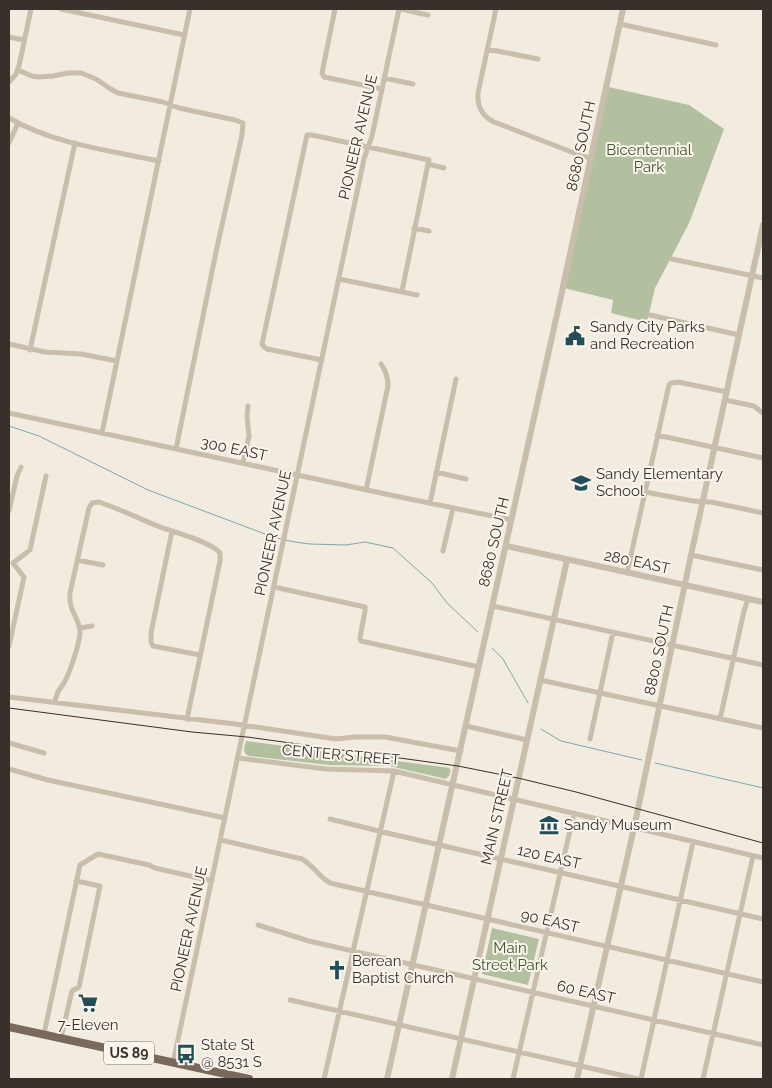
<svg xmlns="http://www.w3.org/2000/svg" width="772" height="1088" font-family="Raleway,sans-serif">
	<rect width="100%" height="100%" fill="#f2ebdf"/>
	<path fill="#b2c0a0" d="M604 86 689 105 724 129 690 221 672 256 655 288 647 322 611 313 613 300 560 287Z
		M246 741 450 768 449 769 451 770 449 776 446 779 389 766 329 765 249 756C242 753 244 748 246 741Z
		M492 928 539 939 528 985 482 974Z"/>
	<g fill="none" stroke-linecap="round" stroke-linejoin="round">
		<path stroke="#80a6ad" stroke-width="1" d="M9 426 39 436 148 490 265 534 281 539
			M285 540 295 542 310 544 346 545 365 542 393 548 432 583 447 603 478 632
			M492 648 503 659 528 703
			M541 729 561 741 642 760
			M655 763 763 788"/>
		<path stroke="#c9bdac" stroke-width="5" d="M61 9 184 35
			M335 9 322 73 324 77 382 89
			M400 9 428 15
			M496 9 478 93C477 106 482 116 494 122L582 156 591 158
			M620 24 716 45
			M9 37 24 40
			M487 49 538 59
			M18 70 32 76 39 77 53 76 68 73H81L96 79 109 88 118 93 163 102 179 108 235 120 243 123 242 135 216 252 176 449
			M384 78 413 84
			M9 82 16 74 19 66 31 9
			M9 118C54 144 108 150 159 161
			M9 143 18 123
			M414 228 429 231
			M672 259 763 278
			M339 279 417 295
			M402 291 428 164
			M650 315 739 335
			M9 344 45 352 81 354 117 361
			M30 350 75 143
			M322 360 267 349 264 347 262 344 307 135H312L429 160 428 164 444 168
			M725 400 754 406 761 412H763
			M9 413 395 496 512 520
			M102 433 190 9
			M657 435 763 458
			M243 463 249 436 247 416 248 406
			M436 472 466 479
			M366 490 388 386C388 377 386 371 381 364
			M645 492 693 501 711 502 763 513
			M430 503 456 379
			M9 511 17 476 21 467
			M172 531 151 633V642L153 646 200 655
			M443 551 453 508
			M691 555 763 570
			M77 560 103 565
			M627 573 669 385 671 383 678 382 727 392
			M274 587 365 607V611L360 638 361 641 479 667
			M493 606 763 665
			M80 628 92 626
			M9 646 24 577 13 563 30 550 46 476
			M540 680 763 728
			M9 697 235 724 336 739 355 737H385L461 751
			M55 702C57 688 61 690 66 679 71 669 79 644 80 634 81 619 68 612 70 593L89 508 92 503 99 502C120 509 140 519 160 527 174 532 212 542 220 553V561L187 719
			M720 719 744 611 748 599
			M466 726 527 740
			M590 739 613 632
			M9 743 44 753
			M238 758 326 769 394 771 763 858
			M9 769 48 780 225 818
			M330 819 387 833 763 919
			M221 840 302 859C313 865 319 877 330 883L763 982
			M258 925 309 941 763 1045
			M290 1000 638 1079
			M44 1034 80 865 98 854 149 865 155 868 212 881
			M61 1038 72 991 79 987 100 886 76 881
			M173 1063 364 159 372 136 399 9
			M324 1079 394 771
			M513 1079 574 813
			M641 1079 693 842
			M703 1079 753 856"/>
		<path stroke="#c9bdac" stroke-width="6" d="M506 546 763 602
			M387 1079 558 310 623 9
			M452 1079 567 560
			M577 1079 634 828 691 555 763 225"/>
		<path stroke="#79695c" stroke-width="8" d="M9 1027 249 1079"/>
		<path stroke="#38302a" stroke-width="1" d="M9 708 192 732 247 737 458 766 518 778 576 792 763 843"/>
	</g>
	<defs>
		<symbol id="civic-bare" viewBox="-9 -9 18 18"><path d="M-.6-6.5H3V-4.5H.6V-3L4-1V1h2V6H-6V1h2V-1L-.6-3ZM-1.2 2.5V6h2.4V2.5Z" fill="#224e57" stroke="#f9f5ec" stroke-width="2.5" paint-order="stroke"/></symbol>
		<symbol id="school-bare" viewBox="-9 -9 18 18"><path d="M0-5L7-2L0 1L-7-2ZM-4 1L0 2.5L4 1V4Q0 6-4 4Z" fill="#224e57" stroke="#f9f5ec" stroke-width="2.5" paint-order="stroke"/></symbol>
		<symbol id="museum-bare" viewBox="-9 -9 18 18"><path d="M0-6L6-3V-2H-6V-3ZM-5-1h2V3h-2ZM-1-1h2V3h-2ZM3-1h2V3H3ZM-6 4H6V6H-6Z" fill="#224e57" stroke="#f9f5ec" stroke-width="2.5" paint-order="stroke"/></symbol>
		<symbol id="church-bare" viewBox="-9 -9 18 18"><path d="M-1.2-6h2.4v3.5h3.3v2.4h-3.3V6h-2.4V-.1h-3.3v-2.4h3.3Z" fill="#224e57" stroke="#f9f5ec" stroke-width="2.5" paint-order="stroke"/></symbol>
		<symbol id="supermarket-bare" viewBox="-9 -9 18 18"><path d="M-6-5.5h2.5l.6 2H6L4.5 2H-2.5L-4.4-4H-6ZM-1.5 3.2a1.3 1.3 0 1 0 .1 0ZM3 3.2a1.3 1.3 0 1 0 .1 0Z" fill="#224e57" stroke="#f9f5ec" stroke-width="2.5" paint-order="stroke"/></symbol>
		<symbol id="bus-bare" viewBox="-9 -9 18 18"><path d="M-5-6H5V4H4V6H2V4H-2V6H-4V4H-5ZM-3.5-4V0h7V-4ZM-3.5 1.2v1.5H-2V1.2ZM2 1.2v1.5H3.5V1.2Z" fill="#224e57" stroke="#f9f5ec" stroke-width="2.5" paint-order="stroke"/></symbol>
	</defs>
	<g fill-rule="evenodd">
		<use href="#civic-bare" x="561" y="322" width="28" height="28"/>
		<use href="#school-bare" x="567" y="469" width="28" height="28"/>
		<use href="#museum-bare" x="535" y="811" width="28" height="28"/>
		<use href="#church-bare" x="323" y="956" width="28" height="28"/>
		<use href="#supermarket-bare" x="74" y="989" width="28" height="28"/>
		<use href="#bus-bare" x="172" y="1040" width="28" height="28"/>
	</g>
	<g text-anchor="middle" stroke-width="4" stroke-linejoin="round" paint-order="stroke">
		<rect fill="#f9f5ec" stroke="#726b64" stroke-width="1" x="104" y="1041.5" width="50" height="23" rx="4"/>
		<g font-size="14" font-weight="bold" fill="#38302a">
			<text x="129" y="1058">US 89</text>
		</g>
		<g font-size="15" fill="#38302a" stroke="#f9f5ec">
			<text transform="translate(358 137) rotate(-77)" y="5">PIONEER AVENUE</text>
			<text transform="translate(581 146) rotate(-78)" y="5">8680 SOUTH</text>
			<text transform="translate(234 449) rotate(12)" y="5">300 EAST</text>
			<text transform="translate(273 533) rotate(-78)" y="5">PIONEER AVENUE</text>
			<text transform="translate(494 542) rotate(-77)" y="5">8680 SOUTH</text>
			<text transform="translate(637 562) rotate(12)" y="5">280 EAST</text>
			<text transform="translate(659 650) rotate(-78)" y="5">8800 SOUTH</text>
			<text transform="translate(341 755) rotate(5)" y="5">CENTER STREET</text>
			<text transform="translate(497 817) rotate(-77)" y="5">MAIN STREET</text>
			<text transform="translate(549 857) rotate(13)" y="5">120 EAST</text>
			<text transform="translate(550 921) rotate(13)" y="5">90 EAST</text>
			<text transform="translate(189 929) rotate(-78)" y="5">PIONEER AVENUE</text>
			<text transform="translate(586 992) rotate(13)" y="5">60 EAST</text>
		</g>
		<g font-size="15" fill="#43552f" stroke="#f9f5ec">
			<text x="649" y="155">Bicentennial<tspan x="649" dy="17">Park</tspan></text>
			<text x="510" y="953">Main<tspan x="510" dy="17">Street Park</tspan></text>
		</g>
		<g font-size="15" fill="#38302a" stroke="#f9f5ec" text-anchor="start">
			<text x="590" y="332">Sandy City Parks<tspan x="590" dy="17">and Recreation</tspan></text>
			<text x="596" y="479">Sandy Elementary<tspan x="596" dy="17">School</tspan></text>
			<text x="564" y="830">Sandy Museum</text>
			<text x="352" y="966">Berean<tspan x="352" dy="17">Baptist Church</tspan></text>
			<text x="88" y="1030" text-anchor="middle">7-Eleven</text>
			<text x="201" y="1050">State St<tspan x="201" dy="17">@ 8531 S</tspan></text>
		</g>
	</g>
	<rect width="772" height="1088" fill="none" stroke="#38302a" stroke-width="20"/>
</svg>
